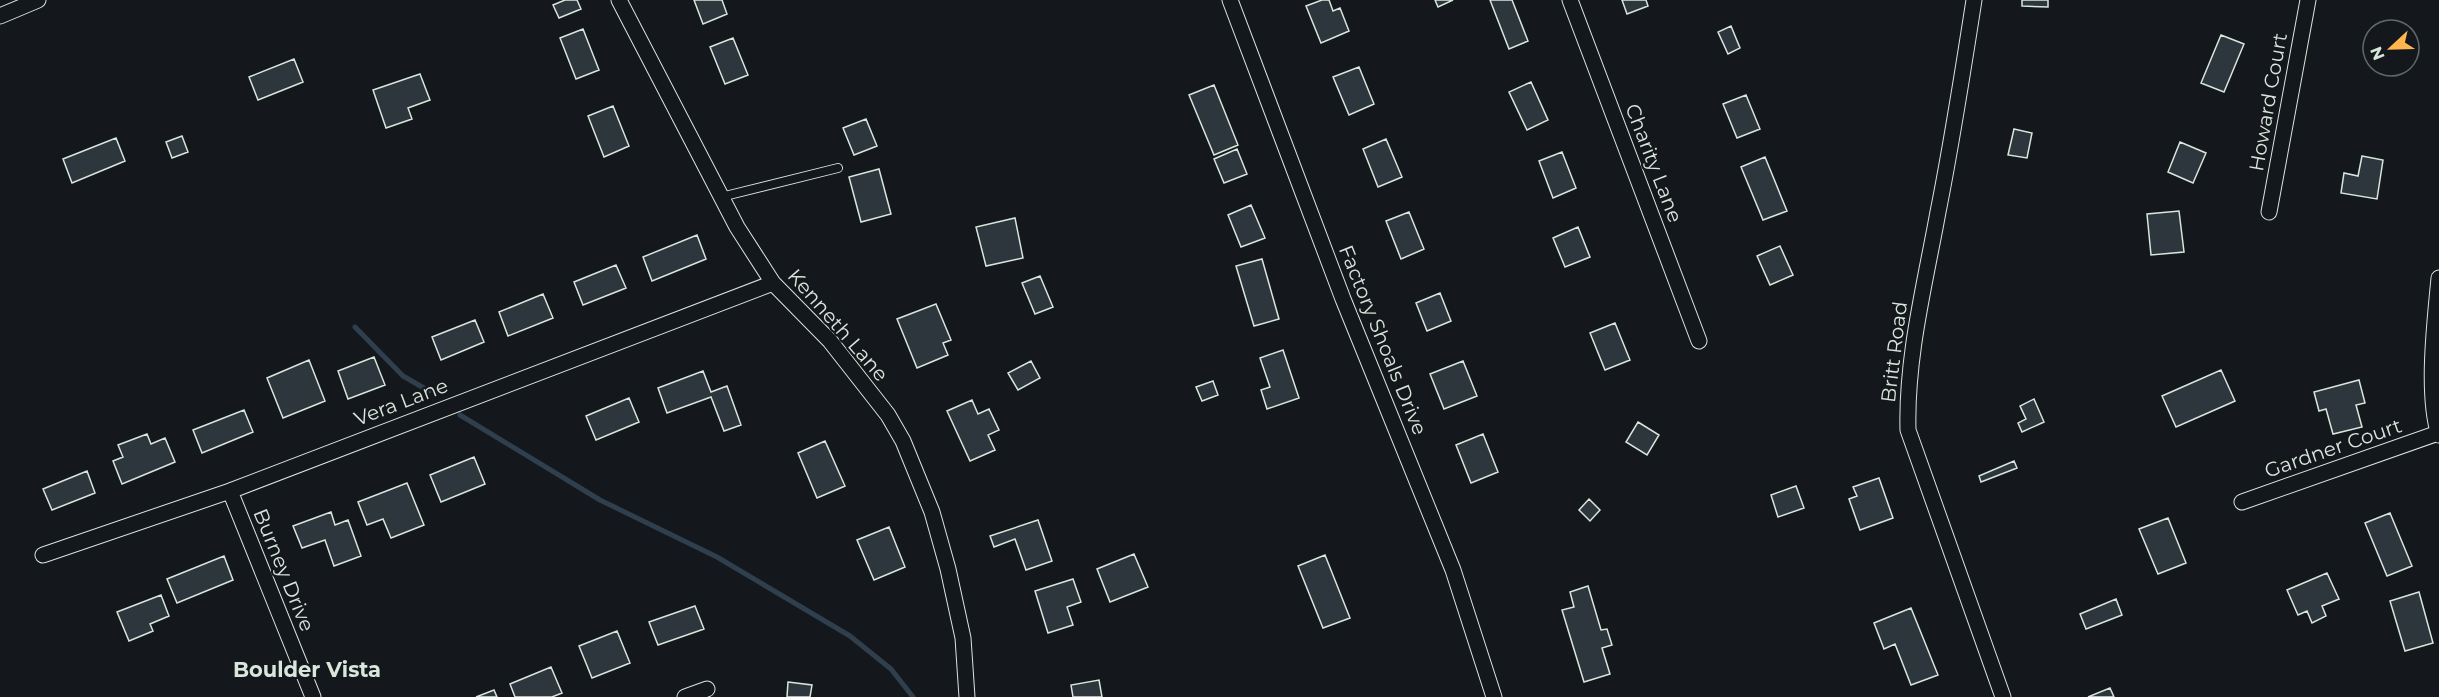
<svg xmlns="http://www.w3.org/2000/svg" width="2439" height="697" font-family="Montserrat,sans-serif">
	<rect width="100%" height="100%" fill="#14181c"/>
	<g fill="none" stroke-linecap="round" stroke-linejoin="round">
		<path stroke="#2f3f4d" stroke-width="5" d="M355 327 403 376 429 391
			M460 415 600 500 717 557 850 636 891 669 913 697"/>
	</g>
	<path fill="#2c363c" stroke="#d8e6dc" stroke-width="1.5" d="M565 0H577L581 9 559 18 553 5Z
		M694 0H722L727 14 703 24Z
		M1322 0H1329L1333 11 1340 8 1349 31 1321 43 1306 6Z
		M1435 0H1453L1438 7Z
		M1490 0H1512L1528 41 1509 49Z
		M1622 0H1646L1648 6 1627 14Z
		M2022 0H2048V7L2022 6Z
		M1731 26 1740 48 1728 54 1718 32Z
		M2377 26 2402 29V30H2377Z
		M583 29 599 70 576 79 560 38Z
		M2221 35 2244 44 2224 92 2201 83Z
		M733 38 748 75 725 84 710 47Z
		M294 59 303 82 258 100 249 77Z
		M1359 67 1374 104 1349 115 1333 77Z
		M420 74 430 100 408 108 412 119 386 128 373 90Z
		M1531 82 1548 120 1527 130 1509 92Z
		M1214 85 1238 145 1214 155 1189 95Z
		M1746 95 1760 129 1737 138 1723 104Z
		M613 106 629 146 604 157 588 116Z
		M866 119 877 146 854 155 843 128Z
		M2014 129 2032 133 2027 158 2008 155Z
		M182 136 188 152 172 158 166 142Z
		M116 138 125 161 72 183 63 159Z
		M1386 139 1402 177 1378 187 1363 149Z
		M2180 142 2206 153 2193 183 2168 172Z
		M1237 149 1247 174 1224 183 1214 159Z
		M1562 152 1576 188 1553 198 1539 161Z
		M2362 156 2383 160 2377 199 2341 193 2344 173 2358 176Z
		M1765 157 1787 211 1763 220 1741 167Z
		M879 169 891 214 861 222 849 177Z
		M1251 205 1265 238 1241 247 1228 215Z
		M2179 211 2184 252 2151 255 2147 214Z
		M1409 212 1424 249 1401 259 1386 221Z
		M1015 218 1023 258 986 266 976 227Z
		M1578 227 1590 257 1565 267 1553 238Z
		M697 235 706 259 652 281 643 257Z
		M1780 246 1793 275 1770 285 1757 256Z
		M1262 259 1279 319 1254 326 1236 266Z
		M616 265 626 288 583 305 574 282Z
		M1040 276 1053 307 1035 314 1022 283Z
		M1440 293 1451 321 1427 331 1416 303Z
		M543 294 553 318 508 336 499 312Z
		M936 304 951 340 943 343 948 355 917 368 897 319Z
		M475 320 484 342 441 360 432 337Z
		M1615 323 1630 360 1605 370 1590 333Z
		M1283 350 1299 398 1267 409 1261 390 1270 387 1260 358Z
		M374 357 385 385 348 399 338 371Z
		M309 360 325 401 283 418 267 378Z
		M1031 361 1040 378 1018 390 1008 373Z
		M1463 361 1477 396 1444 409 1430 374Z
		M2221 370 2235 401 2176 427 2162 396Z
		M703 371 711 392 727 386 741 425 724 431 711 397 667 413 658 388Z
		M2359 380 2365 403 2356 405 2362 427 2333 434 2326 409 2319 411 2314 392Z
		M1213 381 1218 395 1202 401 1196 387Z
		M629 398 639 422 596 440 586 416Z
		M2034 399 2044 422 2022 432 2018 423 2026 419 2020 406Z
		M972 400 978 414 989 409 999 430 988 435 995 450 970 461 947 411Z
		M244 410 253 432 202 453 193 430Z
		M1638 422 1659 435 1647 455 1626 442Z
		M147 434 151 444 165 438 175 462 122 484 113 461 123 457 118 445Z
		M1483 434 1498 472 1471 483 1456 445Z
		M825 441 845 486 817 498 798 453Z
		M474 457 485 484 441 502 430 475Z
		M2014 461 2017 468 1981 482 1979 476Z
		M87 471 95 493 52 510 43 489Z
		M1879 478 1893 518 1860 530 1849 499 1857 496 1853 487Z
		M407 483 424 525 391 538 383 519 367 525 358 502Z
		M1796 486 1804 508 1778 517 1771 495Z
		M1589 499 1600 510 1590 521 1579 510Z
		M331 512 335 525 348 520 361 556 334 566 325 540 302 548 293 526Z
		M2390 513 2412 566 2387 576 2365 523Z
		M2168 518 2186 563 2158 574 2139 529Z
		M1038 520 1052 561 1026 570 1015 539 994 547 990 536Z
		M889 527 905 567 874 580 857 540Z
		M1134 554 1148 587 1110 602 1097 569Z
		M1325 555 1350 618 1323 628 1298 566Z
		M224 556 233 580 177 603 167 579Z
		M2327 573 2339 599 2322 606 2326 616 2312 623 2307 611 2298 615 2287 590Z
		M1073 579 1081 602 1067 607 1073 625 1048 633 1035 591Z
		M1588 586 1601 630 1607 629 1612 645 1602 648 1610 674 1584 682 1562 610 1574 607 1570 592Z
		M2419 592 2433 643 2405 651 2390 601Z
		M161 595 169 616 150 624 153 631 129 641 117 612Z
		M2116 599 2122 615 2086 629 2080 614Z
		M695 606 704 629 658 645 649 622Z
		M1911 608 1938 675 1911 685 1895 644 1884 649 1874 623Z
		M617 631 630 663 592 678 579 646Z
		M551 667 562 693 552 697H515L510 684Z
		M1099 680 1102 697H1073L1071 685Z
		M788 682 812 685 810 697H787Z
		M2110 688 2114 697H2088Z
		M494 690 497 697H476Z"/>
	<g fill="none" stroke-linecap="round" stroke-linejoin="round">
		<defs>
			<path id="service" d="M721 197 838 168"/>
			<path id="minor" d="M619 0 737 227 773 283 830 341 888 415 903 441 932 512 948 569 963 638 967 697
				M1230 0 1343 299 1453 570 1494 697
				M1570 0 1699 341
				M1974 0C1963 71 1952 142 1938 212 1925 284 1906 357 1908 430L2003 697
				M0 16 38 0
				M2269 212 2308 0
				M2439 278C2435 321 2426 394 2439 435
				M230 491 313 697
				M2242 502 2438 433
				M43 555 230 491 773 283
				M685 697 707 689"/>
		</defs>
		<use href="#service" stroke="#d8e6dc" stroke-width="10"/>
		<use href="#minor" stroke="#d8e6dc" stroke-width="17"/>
		<use href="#service" stroke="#14181c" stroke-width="8"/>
		<use href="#minor" stroke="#14181c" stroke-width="15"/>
	</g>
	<g text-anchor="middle" stroke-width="4.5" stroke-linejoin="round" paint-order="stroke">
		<g font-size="20" fill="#d8e6dc" stroke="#14181c">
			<text transform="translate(2268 102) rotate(-80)" y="7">Howard Court</text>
			<text transform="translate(1654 163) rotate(69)" y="7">Charity Lane</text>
			<text transform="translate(838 325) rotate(49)" y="7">Kenneth Lane</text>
			<text transform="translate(1383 340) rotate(68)" y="7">Factory Shoals Drive</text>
			<text transform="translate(1894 352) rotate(-83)" y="7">Britt Road</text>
			<text transform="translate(401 402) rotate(-21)" y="7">Vera Lane</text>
			<text transform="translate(2333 448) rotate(-19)" y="7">Gardner Court</text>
			<text transform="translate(284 570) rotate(68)" y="7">Burney Drive</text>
		</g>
		<g font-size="21" font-weight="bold" fill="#d8e6dc" stroke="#14181c">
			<text x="307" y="677">Boulder Vista</text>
		</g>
	</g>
	<g transform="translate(2391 48) rotate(248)"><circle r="28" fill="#14181c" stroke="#626a69" stroke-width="1.5"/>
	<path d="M0-4.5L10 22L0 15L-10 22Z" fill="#ffb74d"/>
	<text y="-9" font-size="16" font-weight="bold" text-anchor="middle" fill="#d8e6dc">N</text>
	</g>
</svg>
